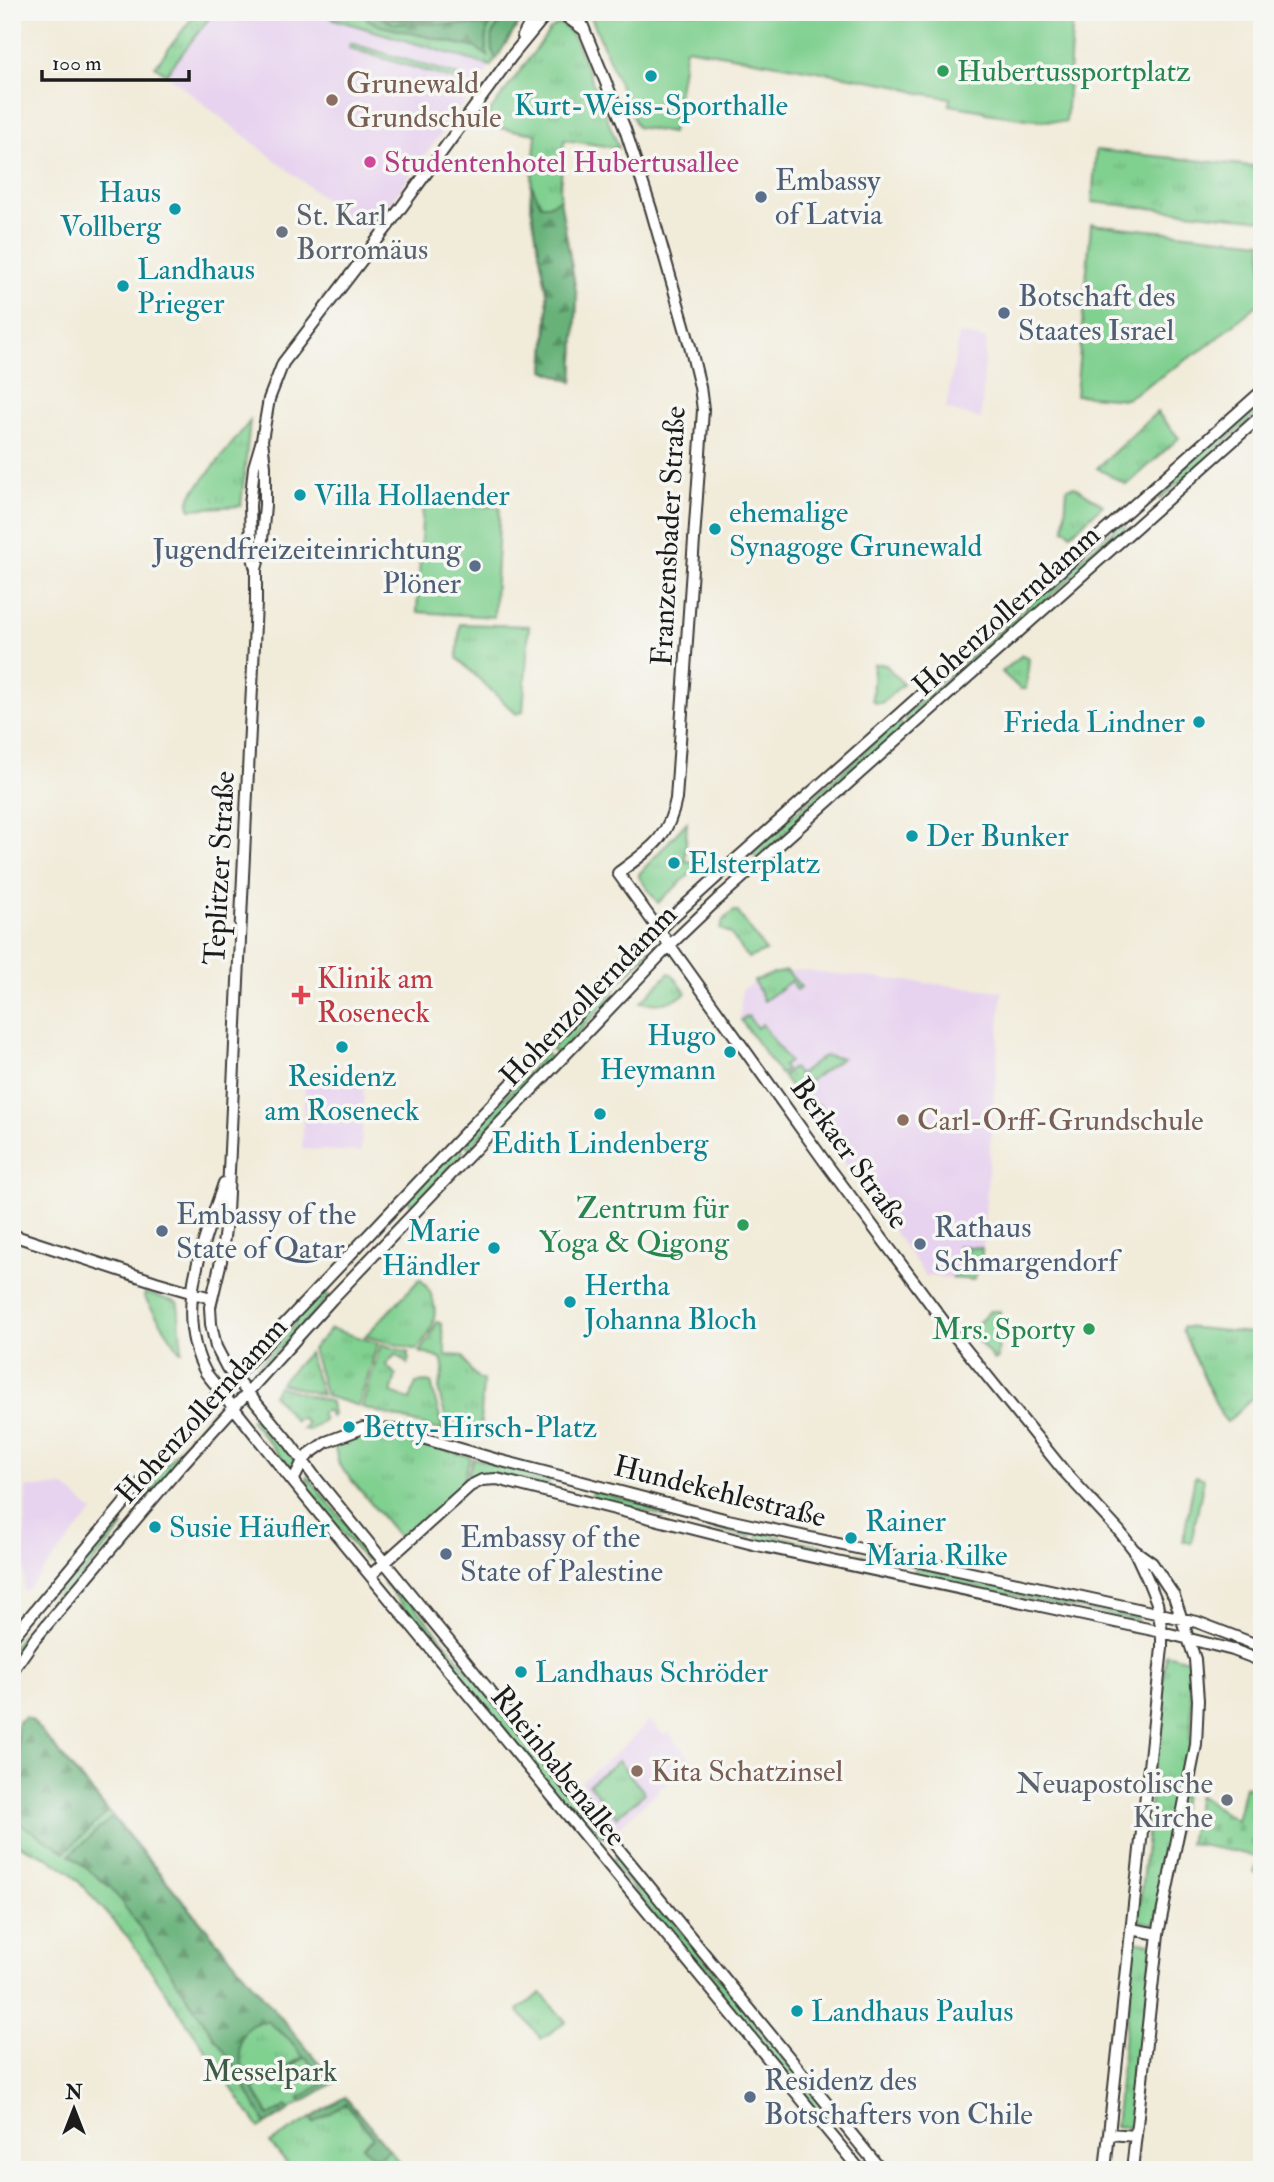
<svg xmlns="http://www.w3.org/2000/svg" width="1274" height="2182" font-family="'IM FELL Double Pica',serif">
	<defs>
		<pattern id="grass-tufts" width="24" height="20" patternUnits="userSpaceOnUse" patternTransform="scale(1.75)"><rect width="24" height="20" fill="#80d090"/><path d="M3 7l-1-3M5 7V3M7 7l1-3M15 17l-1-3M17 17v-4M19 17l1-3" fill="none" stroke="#6eb27c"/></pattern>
		<pattern id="forest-firs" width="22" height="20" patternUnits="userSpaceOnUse" patternTransform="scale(1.75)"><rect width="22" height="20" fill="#68b27a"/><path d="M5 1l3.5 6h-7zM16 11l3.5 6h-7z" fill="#559063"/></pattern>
		<pattern id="cemetery-stones" width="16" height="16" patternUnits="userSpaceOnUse" patternTransform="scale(1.75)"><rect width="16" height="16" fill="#80d090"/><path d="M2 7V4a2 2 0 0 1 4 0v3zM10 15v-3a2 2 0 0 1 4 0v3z" fill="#6eb27c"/></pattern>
	</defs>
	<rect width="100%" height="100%" fill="#f6f6f2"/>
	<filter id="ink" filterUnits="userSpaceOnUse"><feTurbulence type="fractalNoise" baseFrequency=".0143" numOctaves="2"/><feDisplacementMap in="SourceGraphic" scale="14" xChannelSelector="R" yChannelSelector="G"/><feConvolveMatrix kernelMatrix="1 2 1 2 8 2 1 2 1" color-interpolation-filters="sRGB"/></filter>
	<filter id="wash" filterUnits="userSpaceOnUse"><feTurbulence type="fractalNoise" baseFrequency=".00686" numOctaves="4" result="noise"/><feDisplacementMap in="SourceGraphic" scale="28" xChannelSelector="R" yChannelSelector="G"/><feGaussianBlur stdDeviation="1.57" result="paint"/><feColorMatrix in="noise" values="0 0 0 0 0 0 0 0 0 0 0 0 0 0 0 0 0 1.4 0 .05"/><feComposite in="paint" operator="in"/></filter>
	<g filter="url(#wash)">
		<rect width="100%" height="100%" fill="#f1ebd9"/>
		<path fill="#e7d2ef" d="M214 12H322L334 19 491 66 370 230H364L166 74Z
			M959 334 986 339 981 419 946 409Z
			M799 970 1002 991 981 1267 973 1280 926 1276 740 1018 742 989 772 974Z
			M305 1078 364 1081 361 1152 302 1149Z
			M26 1487H65L93 1512 26 1591 24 1590Z
			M650 1720 664 1735 668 1732 692 1761 618 1827 581 1782 630 1741Z"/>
		<path fill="url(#grass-tufts)" stroke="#4e7656" stroke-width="2" d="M197 12H214L166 74 155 66Z
			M322 12H386L410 16 433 17 465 12H526L491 66 334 19Z
			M559 24 563 25 575 39 619 148 564 140 560 190 561 209 577 297 573 382 544 370 548 307 547 293 530 202 536 134 480 125 551 29Z
			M1096 150 1262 167V220L1092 202Z
			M1262 398V409L1160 499 1152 496Z
			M1157 412 1179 438 1127 485 1097 468Z
			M250 421 241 506 190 509 189 501 191 495Z
			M1074 486 1103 505 1071 534 1067 530H1064L1067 488Z
			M1120 524 1127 528 908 723 903 717Z
			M460 624 529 626 523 712 516 714 457 658Z
			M1022 655 1029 658 1026 689H1020L1002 672Z
			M874 664H885L903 684 882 703H876L872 700Z
			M899 721 904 727 757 858 751 852Z
			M687 822 685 861 702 863 658 903 639 877V874Z
			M734 911H737L766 951 748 958 730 933 720 929 724 919Z
			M648 948 650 951 618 984 609 1000 557 1055 551 1049Z
			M787 971 801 987 797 990 791 981 764 1001 754 981 772 974Z
			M669 973 673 975 686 993C671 1004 659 1005 641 1002Z
			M748 1016 757 1028 762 1024 789 1062 783 1066 786 1070 780 1074 741 1020Z
			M546 1053 552 1059 469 1148 463 1142Z
			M824 1056 842 1058 794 1092 782 1076 793 1068 799 1075Z
			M807 1092 805 1099 807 1101H812L816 1108 819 1105 840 1134 830 1142 799 1099Z
			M458 1146 464 1152 414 1206 407 1200Z
			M958 1246 982 1248 981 1267 973 1280 953 1278 954 1271H966L968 1250 958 1249Z
			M420 1279C442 1301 438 1329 416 1350L365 1336Z
			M323 1290 329 1296 257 1373 254 1370 292 1328 297 1318Z
			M145 1293 176 1302 178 1304 182 1351 179 1350 144 1297Z
			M990 1311H1000L998 1359 994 1360 975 1337 977 1324Z
			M437 1322 441 1323 446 1355 463 1356 470 1370 479 1379 483 1380 480 1435 463 1432 465 1424 446 1419C444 1410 439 1398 439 1389 440 1377 447 1372 441 1359L420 1352 430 1338Z
			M1183 1327 1262 1334V1389L1227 1422 1221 1415 1182 1330Z
			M331 1329 378 1343 359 1406 326 1396 312 1349Z
			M381 1344 409 1353 407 1356 409 1359 408 1364 396 1354 386 1365 396 1375 391 1393 410 1400 416 1383 431 1382 443 1431 362 1407Z
			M308 1353 322 1395 280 1383Z
			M278 1386 331 1402 333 1415 331 1417 327 1410 321 1413 324 1420 309 1430 302 1429 307 1424 301 1417 295 1421 273 1395Z
			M211 1412 215 1416C188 1445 165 1477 139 1507L135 1508 134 1502Z
			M256 1414 295 1461 292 1468H290L250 1420Z
			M365 1433 400 1436 470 1457 462 1486 402 1541 339 1465 334 1444Z
			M473 1458 549 1479V1487C522 1480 491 1465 465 1484Z
			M307 1476 372 1556V1560L364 1559 312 1495 306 1483Z
			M1195 1476 1203 1478 1204 1480 1191 1543 1183 1541Z
			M592 1491 753 1531 751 1538 592 1498Z
			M117 1522 123 1527 27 1641 12 1662V1648L20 1637Z
			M759 1532 881 1559 879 1566 757 1539Z
			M915 1567 1136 1614 1138 1621 1077 1608 1055 1605 914 1574Z
			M391 1577 603 1835 594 1842 384 1583Z
			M1166 1654 1188 1660C1202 1749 1173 1838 1155 1924L1138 1921Z
			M25 1717 32 1720 335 2082 259 2128 128 1937 71 1873 49 1858 19 1845 17 1729 18 1722Z
			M618 1761 645 1793 616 1817 589 1784Z
			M619 1855 832 2117 824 2123 611 1862Z
			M1135 1941 1153 1944 1132 2128 1115 2126Z
			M541 1993 566 2022 541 2039 518 2010Z
			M345 2097 406 2170H292L270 2143Z"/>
		<path fill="url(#forest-firs)" stroke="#42674b" stroke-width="2" fill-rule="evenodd" d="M361 12H372L393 23 482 25 493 20C485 31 484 43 488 56L476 48 380 26 367 19Z
			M379 12 433 17 465 12H500L482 20 449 19 433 21 394 19Z
			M510 12H526L496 59C484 39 496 26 510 12Z
			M531 184 541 205H548L560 199 577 297 573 382 544 370C546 345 550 318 547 293 542 256 530 222 531 184Z
			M25 1717 32 1720 108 1812 65 1852 19 1823 17 1729 18 1722Z
			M112 1817 335 2082 302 2102 299 2098 322 2084 306 2057 253 2088 269 2116 287 2106 289 2110 266 2124 232 2063 139 1926 111 1888 70 1855ZM267 2021 289 2039 303 2057 253 2086C237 2064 229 2024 267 2021Z
			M345 2097 389 2149 380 2156 373 2157 362 2146 373 2137 346 2104 313 2123 311 2118Z"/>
		<path fill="url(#cemetery-stones)" stroke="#4e7656" stroke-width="2" d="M1245 1786 1262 1792V1876L1254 1872 1261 1857 1189 1843 1198 1795 1237 1821Z"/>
		<path fill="#80d090" stroke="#4e7656" stroke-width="2" d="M589 12H1073L1066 122 1027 119 986 113 984 111 949 105 950 98 919 93 890 84 686 48 672 133 637 127Z
			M350 43 457 75 455 80 349 48Z
			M1091 224 1262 242V301L1206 347 1126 399 1076 395Z
			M423 503 500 507 494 617 417 612Z"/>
	</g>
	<g filter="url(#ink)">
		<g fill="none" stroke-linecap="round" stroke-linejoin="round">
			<defs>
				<path id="secondary" d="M560 12 583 29
					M577 12 625 129 651 209 690 346 700 387 703 410 676 799C668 840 650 849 618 873L825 1162 950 1330 1063 1470 1120 1532 1134 1550 1147 1578 1157 1603 1162 1632V1648L1105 2170
					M523 36 536 12
					M262 440 265 466V505L261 551 256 569V603L227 1213 221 1261 210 1307 211 1324 216 1347 227 1368 288 1441 314 1476 881 2170
					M255 566 251 547 250 505 254 467 262 440 269 399 283 363 384 231 511 57 548 12
					M224 1183C204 1243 172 1311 206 1373L285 1472 860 2170
					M12 1235 156 1282 211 1298
					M293 1481 303 1461 309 1454 326 1442 363 1428 395 1430 498 1460 728 1520 1197 1622 1262 1647
					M371 1575 470 1486 482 1480 497 1479 753 1544 1162 1632 1233 1650 1262 1661
					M12 1638 192 1422 616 973 677 913 732 863 1262 391
					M12 1671 34 1640 179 1468 332 1299 670 945 717 900 1262 415
					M1131 1929 1158 1934
					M1109 2134 1136 2136
					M1132 2170 1158 1934 1196 1745 1198 1700 1195 1659 1174 1596 1152 1563 1134 1550"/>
			</defs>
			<use href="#secondary" stroke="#3c3b38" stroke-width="14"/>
			<use href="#secondary" stroke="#fff" stroke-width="10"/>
		</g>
	</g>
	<g fill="#2e9e5b" stroke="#f6f6f2" stroke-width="2.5">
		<circle cx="943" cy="71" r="7"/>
		<circle cx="743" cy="1225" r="7"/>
		<circle cx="1089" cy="1329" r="7"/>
	</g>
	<g fill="#0f9aa8" stroke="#f6f6f2" stroke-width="2.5">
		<circle cx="651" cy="76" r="7"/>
		<circle cx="175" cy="209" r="7"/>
		<circle cx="123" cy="286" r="7"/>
		<circle cx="300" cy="495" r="7"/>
		<circle cx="715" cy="529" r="7"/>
		<circle cx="1199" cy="722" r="7"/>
		<circle cx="912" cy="836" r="7"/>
		<circle cx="674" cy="863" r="7"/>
		<circle cx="342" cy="1047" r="7"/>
		<circle cx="730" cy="1052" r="7"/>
		<circle cx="600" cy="1114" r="7"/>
		<circle cx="494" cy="1248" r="7"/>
		<circle cx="570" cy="1302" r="7"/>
		<circle cx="349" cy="1427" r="7"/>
		<circle cx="155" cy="1527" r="7"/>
		<circle cx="851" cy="1538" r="7"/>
		<circle cx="521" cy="1672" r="7"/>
		<circle cx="797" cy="2011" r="7"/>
	</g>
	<g fill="#8d6e63" stroke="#f6f6f2" stroke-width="2.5">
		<circle cx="332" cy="100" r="7"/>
		<circle cx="903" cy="1120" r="7"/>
		<circle cx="637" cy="1771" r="7"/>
	</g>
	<circle fill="#d1479c" stroke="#f6f6f2" stroke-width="2.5" cx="370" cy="162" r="7"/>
	<g fill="#5c6f8a" stroke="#f6f6f2" stroke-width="2.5">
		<circle cx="761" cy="197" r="7"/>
		<circle cx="1004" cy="313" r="7"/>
		<circle cx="475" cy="566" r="7"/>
		<circle cx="162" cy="1231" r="7"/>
		<circle cx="920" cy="1244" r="7"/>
		<circle cx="446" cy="1554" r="7"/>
		<circle cx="750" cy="2097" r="7"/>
	</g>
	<g fill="#6b7280" stroke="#f6f6f2" stroke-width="2.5">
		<circle cx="282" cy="232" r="7"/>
		<circle cx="1227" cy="1800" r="7"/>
	</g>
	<path fill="#e0444e" stroke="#f6f6f2" stroke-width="2.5" d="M297.5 984.5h7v7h7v7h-7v7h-7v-7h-7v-7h7z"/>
	<g text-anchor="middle" stroke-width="7" stroke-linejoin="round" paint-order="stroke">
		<g font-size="30" fill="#27864d" stroke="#f6f6f2" text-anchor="end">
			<text x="957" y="81" text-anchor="start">Hubertussportplatz</text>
			<text x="729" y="1218">Zentrum für<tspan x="729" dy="34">Yoga &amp; Qigong</tspan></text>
			<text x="1075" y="1339">Mrs. Sporty</text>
		</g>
		<g font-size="30" fill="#785e54" stroke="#f6f6f2" text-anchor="start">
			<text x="346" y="93">Grunewald<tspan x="346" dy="34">Grundschule</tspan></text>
			<text x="917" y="1130">Carl-Orff-Grundschule</text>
			<text x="651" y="1781">Kita Schatzinsel</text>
		</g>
		<g font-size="30" fill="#0d838f" stroke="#f6f6f2" text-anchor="start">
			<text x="651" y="115" text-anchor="middle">Kurt-Weiss-Sporthalle</text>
			<text x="161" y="202" text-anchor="end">Haus<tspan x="161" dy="34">Vollberg</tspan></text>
			<text x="137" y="279">Landhaus<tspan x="137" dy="34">Prieger</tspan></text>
			<text x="314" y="505">Villa Hollaender</text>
			<text x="729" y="522">ehemalige<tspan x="729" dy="34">Synagoge Grunewald</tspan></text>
			<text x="1185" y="732" text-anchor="end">Frieda Lindner</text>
			<text x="926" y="846">Der Bunker</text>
			<text x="688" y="873">Elsterplatz</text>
			<text x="716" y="1045" text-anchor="end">Hugo<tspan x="716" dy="34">Heymann</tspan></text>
			<text x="342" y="1086" text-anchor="middle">Residenz<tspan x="342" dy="34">am Roseneck</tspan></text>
			<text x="600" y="1153" text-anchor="middle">Edith Lindenberg</text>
			<text x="480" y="1241" text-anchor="end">Marie<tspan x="480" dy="34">Händler</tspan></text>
			<text x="584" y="1295">Hertha<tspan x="584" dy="34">Johanna Bloch</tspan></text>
			<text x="363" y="1437">Betty-Hirsch-Platz</text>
			<text x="865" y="1531">Rainer<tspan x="865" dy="34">Maria Rilke</tspan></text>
			<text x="169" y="1537">Susie Häufler</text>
			<text x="535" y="1682">Landhaus Schröder</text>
			<text x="811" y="2021">Landhaus Paulus</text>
		</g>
		<g font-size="30" fill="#b23c85" stroke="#f6f6f2" text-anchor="start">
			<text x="384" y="172">Studentenhotel Hubertusallee</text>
		</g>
		<g font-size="30" fill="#4e5e75" stroke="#f6f6f2" text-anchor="start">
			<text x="775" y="190">Embassy<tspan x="775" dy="34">of Latvia</tspan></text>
			<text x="1018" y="306">Botschaft des<tspan x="1018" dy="34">Staates Israel</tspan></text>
			<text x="461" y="559" text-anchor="end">Jugendfreizeiteinrichtung<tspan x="461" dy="34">Plöner</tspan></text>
			<text x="176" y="1224">Embassy of the<tspan x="176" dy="34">State of Qatar</tspan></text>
			<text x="934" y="1237">Rathaus<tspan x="934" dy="34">Schmargendorf</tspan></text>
			<text x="460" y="1547">Embassy of the<tspan x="460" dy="34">State of Palestine</tspan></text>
			<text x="764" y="2090">Residenz des<tspan x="764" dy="34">Botschafters von Chile</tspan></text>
		</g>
		<g font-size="30" fill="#5b616d" stroke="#f6f6f2" text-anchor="start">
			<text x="296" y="225">St. Karl<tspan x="296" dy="34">Borromäus</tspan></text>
			<text x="1213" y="1793" text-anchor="end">Neuapostolische<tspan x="1213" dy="34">Kirche</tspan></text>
		</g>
		<g font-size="30" fill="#1c1c1c" stroke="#f6f6f2">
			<text transform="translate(668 536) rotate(-87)" y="10">Franzensbader Straße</text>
			<text transform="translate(1006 610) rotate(-42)" y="10">Hohenzollerndamm</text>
			<text transform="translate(219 868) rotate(-87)" y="10">Teplitzer Straße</text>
			<text transform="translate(588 995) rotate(-46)" y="10">Hohenzollerndamm</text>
			<text transform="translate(850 1153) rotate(54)" y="10">Berkaer Straße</text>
			<text transform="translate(201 1410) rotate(-48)" y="10">Hohenzollerndamm</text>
			<text transform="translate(720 1491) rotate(14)" y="10">Hundekehlestraße</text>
			<text transform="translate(559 1766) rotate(51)" y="10">Rheinbabenallee</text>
		</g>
		<g font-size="30" fill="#be3a42" stroke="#f6f6f2" text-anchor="start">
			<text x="317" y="988">Klinik am<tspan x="317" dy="34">Roseneck</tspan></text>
		</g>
		<g font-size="30" fill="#3f5b45" stroke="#f6f6f2">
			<text x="270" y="2081">Messelpark</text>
		</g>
	</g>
	<rect width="1274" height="2182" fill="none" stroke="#f6f6f2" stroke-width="42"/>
	<g transform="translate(74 2109)" stroke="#f6f6f2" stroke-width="5" paint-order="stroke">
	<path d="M0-5L12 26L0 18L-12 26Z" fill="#1c1c1c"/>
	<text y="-10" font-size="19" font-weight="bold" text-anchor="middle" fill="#1c1c1c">N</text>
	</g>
	<path d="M42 70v10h147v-10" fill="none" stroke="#1c1c1c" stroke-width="3.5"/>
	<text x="52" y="70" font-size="21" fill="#1c1c1c" stroke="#f6f6f2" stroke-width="5" paint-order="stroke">100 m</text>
</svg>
